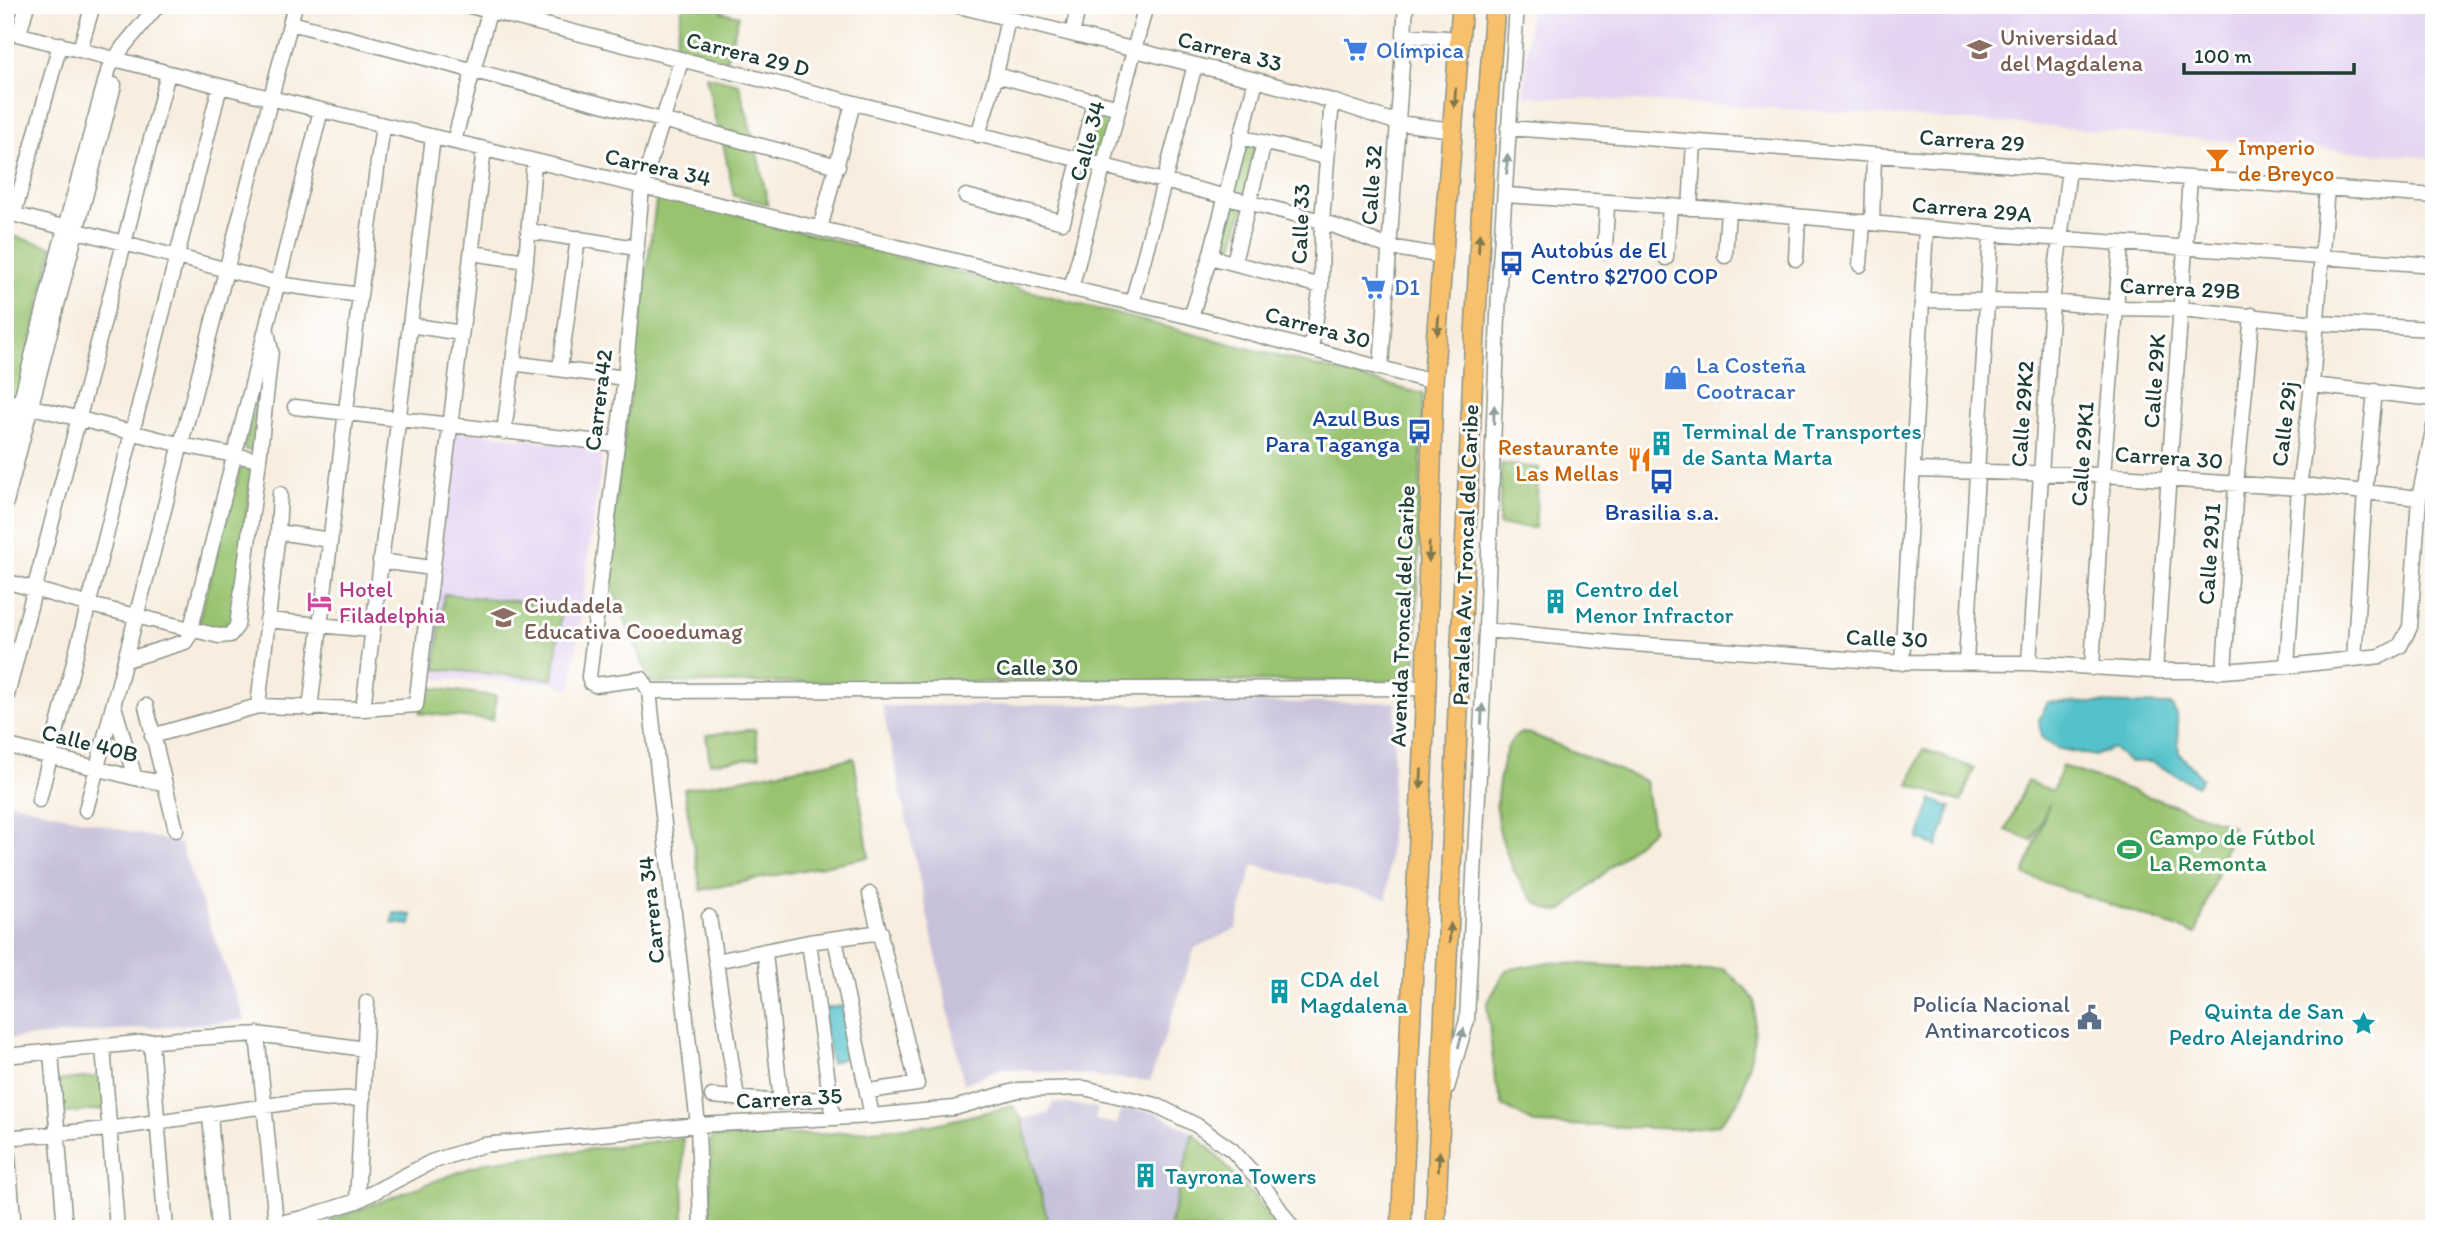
<svg xmlns="http://www.w3.org/2000/svg" width="2439" height="1234" font-family="Itim,sans-serif">
	<rect width="100%" height="100%" fill="#fff"/>
	<filter id="ink" filterUnits="userSpaceOnUse"><feTurbulence type="fractalNoise" baseFrequency=".0143" numOctaves="2"/><feDisplacementMap in="SourceGraphic" scale="14" xChannelSelector="R" yChannelSelector="G"/><feConvolveMatrix kernelMatrix="1 2 1 2 8 2 1 2 1" color-interpolation-filters="sRGB"/></filter>
	<filter id="wash" filterUnits="userSpaceOnUse"><feTurbulence type="fractalNoise" baseFrequency=".00686" numOctaves="4" result="noise"/><feDisplacementMap in="SourceGraphic" scale="28" xChannelSelector="R" yChannelSelector="G"/><feGaussianBlur stdDeviation="1.57" result="paint"/><feColorMatrix in="noise" values="0 0 0 0 0 0 0 0 0 0 0 0 0 0 0 0 0 1.4 0 .05"/><feComposite in="paint" operator="in"/></filter>
	<g filter="url(#wash)">
		<rect width="100%" height="100%" fill="#f8edde"/>
		<path fill="#e4d3f1" d="M1530 5H2434V158L2019 124 1740 106 1524 96Z
			M449 429 603 449 571 690 554 683 421 678Z"/>
		<path fill="#c6c0d9" d="M1396 702 1387 899 1253 865 1236 929 1195 948 1150 1081 1001 1068 964 1084 882 706Z
			M5 801 180 844 245 1020 5 1039Z
			M1053 1102 1098 1108 1095 1120 1117 1124 1122 1108 1156 1113 1193 1133 1169 1229H1050L1021 1118 1048 1114Z"/>
		<path fill="#99c370" stroke="#5c8052" stroke-width="2" d="M683 5 710 7 711 5H723L722 12 739 16 725 64 675 47Z
			M706 76 739 84 753 138 717 128Z
			M1096 104 1114 110 1100 160 1083 155Z
			M1243 140 1262 146 1249 197 1228 192Z
			M723 143 757 152 768 204 734 196Z
			M657 194 1423 394 1415 681 651 683 606 573Z
			M1228 202 1244 206 1230 258 1213 253Z
			M5 234 53 247 5 452Z
			M262 378 256 451 245 450 244 447Z
			M242 463 253 466 232 627 223 632 201 625 199 619Z
			M1501 464 1539 468 1535 528 1499 525Z
			M444 594 562 606 553 679 435 669Z
			M424 687 496 696 493 720 420 713Z
			M755 729 759 757 710 763 706 735Z
			M1521 733 1531 734 1645 781 1653 829 1563 910C1527 919 1499 843 1497 815 1495 798 1502 753 1512 740 1514 737 1518 735 1521 733Z
			M1923 749 1974 768 1961 802 1909 785Z
			M854 758 869 857 701 890 684 789Z
			M2062 766 2233 826 2196 934 2024 875 2049 804 2032 841 2006 830 2027 781 2053 791Z
			M1549 962 1693 971 1723 968 1745 988 1755 1001 1753 1047 1740 1099 1718 1125 1686 1129 1536 1124 1503 1106 1495 1080 1487 1004 1506 970Z
			M101 1076 104 1109 59 1114 55 1081Z
			M1013 1106 1021 1118 1050 1229H710L711 1137 824 1134 931 1125Z
			M1193 1133 1216 1155 1283 1229H1169Z
			M683 1138 684 1229H330L331 1220 486 1162Z"/>
		<path fill="#55c2cb" stroke="#3a8080" stroke-width="2" d="M2048 702 2172 705 2177 718 2179 753 2202 778 2197 786 2152 762H2129L2113 748 2095 756 2056 748 2041 737 2039 720Z
			M1932 800 1951 807 1937 846 1918 839Z
			M394 913 412 915 411 925 392 923Z
			M842 1006 852 1055 831 1063 822 1009Z"/>
	</g>
	<g filter="url(#ink)">
		<g fill="none" stroke-linecap="round" stroke-linejoin="round">
			<defs>
				<path id="minor" d="M466 5 1322 221 1389 247 1443 256
					M955 5 1256 80 1332 101 1398 123 1453 130
					M291 23 838 166
					M5 31 220 86 1191 317 1433 382
					M19 34 27 5
					M1072 34 1079 5
					M1404 35 1460 39
					M80 49 93 5
					M681 61 642 187 625 378 589 677 591 683 595 685 642 679 649 691 698 1125 701 1229
					M996 75 1119 108
					M1508 128 2434 196
					M978 135 996 75 1008 18
					M1240 137 1326 157
					M454 141 489 12
					M1506 195 1728 210 1991 234 2434 265
					M966 196 1063 222 1095 100
					M1690 208 1694 142
					M5 212 285 285 360 295
					M14 214 60 44
					M1872 223 1874 156
					M820 229 853 103
					M529 231 636 248
					M1605 252 1607 202
					M472 253 526 261
					M1725 256 1728 210
					M1210 257 1321 286
					M1666 258 1670 206
					M1796 259 1798 217
					M1234 262 1264 143
					M1860 265 1863 222
					M1071 289 1146 5
					M1923 300 2052 302 2116 308 2181 309 2316 323 2434 329
					M1132 303 1195 65
					M1191 317 1210 257 1256 80
					M410 325 461 333
					M1311 349 1321 286 1322 221 1332 101
					M512 363 625 378
					M560 368 578 238
					M1381 368 1406 5
					M2312 385 2434 399
					M5 400 182 445 259 460
					M295 407 616 444
					M504 432 526 261 534 161
					M5 462 65 228 109 68 123 47 158 5
					M1914 470 2103 475 2299 488 2311 486 2419 498
					M5 506 114 85
					M278 532 330 540
					M380 561 432 568
					M5 581 90 605 219 636 230 635 237 626 259 460 271 351 267 331
					M267 620 371 630
					M1486 630 1619 643 1890 662 2029 663 2155 671H2224L2287 666 2381 656 2400 646 2410 627 2419 498 2434 426
					M2354 659 2365 492 2375 391
					M126 660 185 642 189 636 321 110
					M1966 662 1991 234
					M1902 663 1926 228
					M2029 663 2052 302 2069 169
					M2287 666 2299 488 2312 385 2327 187
					M2092 668 2103 475 2121 244
					M2155 671 2190 178
					M2224 671 2236 484 2252 315
					M649 691 1426 688
					M5 703 168 73
					M114 706 135 778
					M146 706 176 830
					M258 706 278 532 280 494
					M310 709 360 295 383 125
					M363 709 433 137
					M152 736 258 706 363 709 416 705 484 149
					M5 745 135 778 164 783
					M39 800 220 86
					M86 810 295 5
					M709 917 737 1098
					M835 939 872 1116
					M809 942 833 1118
					M765 953 781 1102
					M716 961 809 942 881 932
					M257 1034 276 1223
					M151 1042 166 1229
					M103 1046 117 1229
					M51 1052 65 1229
					M5 1056 178 1039 257 1034 365 1049
					M1447 1088 1467 1020 1486 630 1500 264 1517 5
					M869 1091 917 1084 870 894
					M712 1096 781 1102 829 1098
					M210 1115 219 1229
					M5 1119 14 1229
					M5 1138 108 1129 300 1101 363 1098
					M357 1201 367 1002
					M248 1229 303 1218 357 1201 431 1162 483 1145 698 1125 872 1116 954 1108 1018 1090 1084 1088 1156 1105 1196 1125 1232 1150 1261 1182 1293 1229"/>
				<path id="highway" d="M1401 1229 1426 688 1433 382 1462 5
					M1435 1229 1473 372 1485 143 1495 5"/>
			</defs>
			<use href="#minor" stroke="#8c9589" stroke-width="17"/>
			<use href="#highway" stroke="#8c9589" stroke-width="22"/>
			<use href="#minor" stroke="#fff" stroke-width="14"/>
			<use href="#highway" stroke="#f7c06c" stroke-width="19"/>
		</g>
		<defs><path id="oneway-solid" d="M-6-.8H1V-3.2L6.5 0L1 3.2V.8H-6Z" transform="scale(1.75)"/></defs>
		<g fill="#80784d">
			<use href="#oneway-solid" transform="translate(1455 98) rotate(94)"/>
			<use href="#oneway-solid" transform="translate(1479 243) rotate(-87)"/>
			<use href="#oneway-solid" transform="translate(1438 325) rotate(94)"/>
			<use href="#oneway-solid" transform="translate(1429 552) rotate(91)"/>
			<use href="#oneway-solid" transform="translate(1421 779) rotate(93)"/>
			<use href="#oneway-solid" transform="translate(1450 933) rotate(-87)"/>
			<use href="#oneway-solid" transform="translate(1439 1161) rotate(-86)"/>
		</g>
		<g fill="#8f9e9a">
			<use href="#oneway-solid" transform="translate(1507 164) rotate(-88)"/>
			<use href="#oneway-solid" transform="translate(1494 415) rotate(-88)"/>
			<use href="#oneway-solid" transform="translate(1482 714) rotate(-87)"/>
			<use href="#oneway-solid" transform="translate(1461 1038) rotate(-74)"/>
		</g>
	</g>
	<defs>
		<symbol id="supermarket-bare" viewBox="-9 -9 18 18"><path d="M-6-5.5h2.5l.6 2H6L4.5 2H-2.5L-4.4-4H-6ZM-1.5 3.2a1.3 1.3 0 1 0 .1 0ZM3 3.2a1.3 1.3 0 1 0 .1 0Z" fill="#3f7fe0" stroke="#fff" stroke-width="2.5" paint-order="stroke"/></symbol>
		<symbol id="university-bare" viewBox="-9 -9 18 18"><path d="M0-5L7-2L0 1L-7-2ZM-4 1L0 2.5L4 1V4Q0 6-4 4Z" fill="#8d6e63" stroke="#fff" stroke-width="2.5" paint-order="stroke"/></symbol>
		<symbol id="bar-bare" viewBox="-9 -9 18 18"><path d="M-6-5H6L.8 .8V4.5H3.5V6h-7V4.5H-.8V.8Z" fill="#e8710a" stroke="#fff" stroke-width="2.5" paint-order="stroke"/></symbol>
		<symbol id="bus-bare" viewBox="-9 -9 18 18"><path d="M-5-6H5V4H4V6H2V4H-2V6H-4V4H-5ZM-3.5-4V0h7V-4ZM-3.5 1.2v1.5H-2V1.2ZM2 1.2v1.5H3.5V1.2Z" fill="#1a4fb4" stroke="#fff" stroke-width="2.5" paint-order="stroke"/></symbol>
		<symbol id="shop-bare" viewBox="-9 -9 18 18"><path d="M-5-2.5h2.3a2.7 3.5 0 0 1 5.4 0H5L5.5 6h-11ZM-1.5-2.5h3a1.5 2.3 0 0 0-3 0Z" fill="#3f7fe0" stroke="#fff" stroke-width="2.5" paint-order="stroke"/></symbol>
		<symbol id="building-bare" viewBox="-9 -9 18 18"><path d="M-4-6H4V6H1V3H-1V6H-4ZM-2.5-4.3h1.7v1.8h-1.7ZM.8-4.3h1.7v1.8H.8ZM-2.5-1h1.7V.8h-1.7ZM.8-1h1.7V.8H.8Z" fill="#0f9aa8" stroke="#fff" stroke-width="2.5" paint-order="stroke"/></symbol>
		<symbol id="restaurant-bare" viewBox="-9 -9 18 18"><path d="M-5-6h1v4h1v-4h1v4h1v-4h1v5L-1.5 .5V6h-2V.5L-5-1ZM5-6V6H3V1.5H1.5Q1.5-4 5-6Z" fill="#e8710a" stroke="#fff" stroke-width="2.5" paint-order="stroke"/></symbol>
		<symbol id="hotel-bare" viewBox="-9 -9 18 18"><path d="M-6-4.5h1.5V1H6V5H4.5V3h-9V5H-6ZM-4 0a1.8 1.8 0 1 1 3.6 0ZM.5 0V-2.5h3Q6-2.5 6 0Z" fill="#d1479c" stroke="#fff" stroke-width="2.5" paint-order="stroke"/></symbol>
		<symbol id="school-bare" viewBox="-9 -9 18 18"><path d="M0-5L7-2L0 1L-7-2ZM-4 1L0 2.5L4 1V4Q0 6-4 4Z" fill="#8d6e63" stroke="#fff" stroke-width="2.5" paint-order="stroke"/></symbol>
		<symbol id="stadium-bare" viewBox="-9 -9 18 18"><path d="M0-5a6.5 5 0 1 0 0 10a6.5 5 0 1 0 0-10ZM-3.5-1.8h7v3.6h-7Z" fill="#2e9e5b" stroke="#fff" stroke-width="2.5" paint-order="stroke"/></symbol>
		<symbol id="civic-bare" viewBox="-9 -9 18 18"><path d="M-.6-6.5H3V-4.5H.6V-3L4-1V1h2V6H-6V1h2V-1L-.6-3ZM-1.2 2.5V6h2.4V2.5Z" fill="#5c6f8a" stroke="#fff" stroke-width="2.5" paint-order="stroke"/></symbol>
		<symbol id="sight-bare" viewBox="-9 -9 18 18"><path d="M0-6L1.8-2.2L6-1.7L2.9 1.2L3.7 5.4L0 3.3L-3.7 5.4L-2.9 1.2L-6-1.7L-1.8-2.2Z" fill="#0f9aa8" stroke="#fff" stroke-width="2.5" paint-order="stroke"/></symbol>
	</defs>
	<g fill-rule="evenodd">
		<use href="#supermarket-bare" x="1338" y="32" width="35" height="35"/>
		<use href="#university-bare" x="1962" y="32" width="35" height="35"/>
		<use href="#bar-bare" x="2200" y="142" width="35" height="35"/>
		<use href="#bus-bare" x="1494" y="246" width="35" height="35"/>
		<use href="#supermarket-bare" x="1356" y="270" width="35" height="35"/>
		<use href="#shop-bare" x="1658" y="360" width="35" height="35"/>
		<use href="#bus-bare" x="1402" y="414" width="35" height="35"/>
		<use href="#building-bare" x="1644" y="426" width="35" height="35"/>
		<use href="#restaurant-bare" x="1622" y="442" width="35" height="35"/>
		<use href="#bus-bare" x="1644" y="464" width="35" height="35"/>
		<use href="#hotel-bare" x="302" y="584" width="35" height="35"/>
		<use href="#building-bare" x="1538" y="584" width="35" height="35"/>
		<use href="#school-bare" x="486" y="600" width="35" height="35"/>
		<use href="#stadium-bare" x="2112" y="832" width="35" height="35"/>
		<use href="#building-bare" x="1262" y="974" width="35" height="35"/>
		<use href="#civic-bare" x="2072" y="1000" width="35" height="35"/>
		<use href="#sight-bare" x="2346" y="1006" width="35" height="35"/>
		<use href="#building-bare" x="1128" y="1158" width="35" height="35"/>
	</g>
	<g text-anchor="middle" stroke-width="6" stroke-linejoin="round" paint-order="stroke">
		<g font-size="23" fill="#785e54" stroke="#fff" text-anchor="start">
			<text x="2000" y="45">Universidad<tspan x="2000" dy="26">del Magdalena</tspan></text>
			<text x="524" y="613">Ciudadela<tspan x="524" dy="26">Educativa Cooedumag</tspan></text>
		</g>
		<g font-size="23" fill="#366cbe" stroke="#fff" text-anchor="start">
			<text x="1376" y="58">Olímpica</text>
			<text x="1394" y="295">D1</text>
			<text x="1696" y="373">La Costeña<tspan x="1696" dy="26">Cootracar</tspan></text>
		</g>
		<g font-size="23" fill="#1f3d34" stroke="#fff">
			<text transform="translate(1230 51) rotate(14)" y="8">Carrera 33</text>
			<text transform="translate(748 54) rotate(14)" y="8">Carrera 29 D</text>
			<text transform="translate(1972 140) rotate(4)" y="8">Carrera 29</text>
			<text transform="translate(1087 141) rotate(-75)" y="8">Calle 34</text>
			<text transform="translate(658 167) rotate(13)" y="8">Carrera 34</text>
			<text transform="translate(1371 185) rotate(-86)" y="8">Calle 32</text>
			<text transform="translate(1972 209) rotate(5)" y="8">Carrera 29A</text>
			<text transform="translate(1300 224) rotate(-88)" y="8">Calle 33</text>
			<text transform="translate(2180 288) rotate(3)" y="8">Carrera 29B</text>
			<text transform="translate(1318 327) rotate(15)" y="8">Carrera 30</text>
			<text transform="translate(2154 381) rotate(-86)" y="8">Calle 29K</text>
			<text transform="translate(598 400) rotate(-83)" y="8">Carrera42</text>
			<text transform="translate(2022 414) rotate(-86)" y="8">Calle 29K2</text>
			<text transform="translate(2284 424) rotate(-83)" y="8">Calle 29j</text>
			<text transform="translate(2082 454) rotate(-86)" y="8">Calle 29K1</text>
			<text transform="translate(2169 457) rotate(4)" y="8">Carrera 30</text>
			<text transform="translate(2209 554) rotate(-86)" y="8">Calle 29J1</text>
			<text transform="translate(1465 555) rotate(-88)" y="8">Paralela Av. Troncal del Caribe</text>
			<text transform="translate(1402 616) rotate(-88)" y="8">Avenida Troncal del Caribe</text>
			<text transform="translate(1887 638) rotate(2)" y="8">Calle 30</text>
			<text x="1037" y="675">Calle 30</text>
			<text transform="translate(90 743) rotate(14)" y="8">Calle 40B</text>
			<text transform="translate(651 910) rotate(-96)" y="8">Carrera 34</text>
			<text transform="translate(789 1098) rotate(-3)" y="8">Carrera 35</text>
		</g>
		<g font-size="23" fill="#c56008" stroke="#fff" text-anchor="start">
			<text x="2238" y="155">Imperio<tspan x="2238" dy="26">de Breyco</tspan></text>
			<text x="1619" y="455" text-anchor="end">Restaurante<tspan x="1619" dy="26">Las Mellas</tspan></text>
		</g>
		<g font-size="23" fill="#164399" stroke="#fff" text-anchor="start">
			<text x="1531" y="258">Autobús de El<tspan x="1531" dy="26">Centro $2700 COP</tspan></text>
			<text x="1400" y="426" text-anchor="end">Azul Bus<tspan x="1400" dy="26">Para Taganga</tspan></text>
			<text x="1662" y="520" text-anchor="middle">Brasilia s.a.</text>
		</g>
		<g font-size="23" fill="#0d838f" stroke="#fff" text-anchor="start">
			<text x="1682" y="439">Terminal de Transportes<tspan x="1682" dy="26">de Santa Marta</tspan></text>
			<text x="1575" y="597">Centro del<tspan x="1575" dy="26">Menor Infractor</tspan></text>
			<text x="1300" y="987">CDA del<tspan x="1300" dy="26">Magdalena</tspan></text>
			<text x="2344" y="1019" text-anchor="end">Quinta de San<tspan x="2344" dy="26">Pedro Alejandrino</tspan></text>
			<text x="1165" y="1184">Tayrona Towers</text>
		</g>
		<g font-size="23" fill="#b23c85" stroke="#fff" text-anchor="start">
			<text x="339" y="597">Hotel<tspan x="339" dy="26">Filadelphia</tspan></text>
		</g>
		<g font-size="23" fill="#27864d" stroke="#fff" text-anchor="start">
			<text x="2149" y="845">Campo de Fútbol<tspan x="2149" dy="26">La Remonta</tspan></text>
		</g>
		<g font-size="23" fill="#4e5e75" stroke="#fff" text-anchor="end">
			<text x="2070" y="1012">Policía Nacional<tspan x="2070" dy="26">Antinarcoticos</tspan></text>
		</g>
	</g>
	<rect width="2439" height="1234" fill="none" stroke="#fff" stroke-width="28"/>
	<path d="M2184 63v10h170v-10" fill="none" stroke="#1f3d34" stroke-width="3.5"/>
	<text x="2194" y="63" font-size="21" fill="#1f3d34" stroke="#ffffff" stroke-width="5" paint-order="stroke">100 m</text>
</svg>
